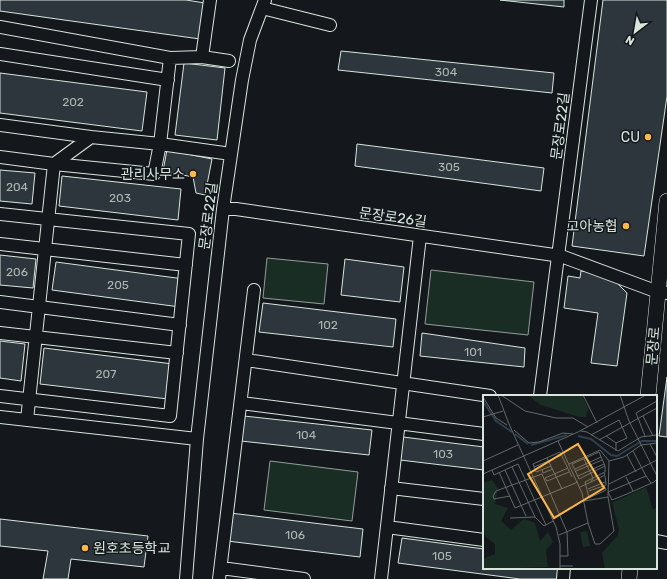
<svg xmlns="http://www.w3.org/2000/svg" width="667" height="579" font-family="Rubik,'Noto Sans KR',sans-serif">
	<rect width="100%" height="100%" fill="#14181c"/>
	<path fill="#1a2d24" stroke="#939e99" d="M267 258 328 264 324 304 263 298Z
		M431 270 534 282 528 335 425 324Z
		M270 461 358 472 352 521 264 510Z"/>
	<path fill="#2c363c" stroke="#d8e6dc" d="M0 0H186L205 3 200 39 0 11Z
		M500 0H564V7Z
		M603 0H667V96L644 256 572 246Z
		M341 51 554 73 552 93 338 70Z
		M184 63 225 68 217 140 175 135Z
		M0 73 147 92 142 131 0 113Z
		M357 144 544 168 541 191 355 166Z
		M167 150 212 159 205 195 196 193 193 177 163 171Z
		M0 170 35 173 32 204 0 201Z
		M62 176 181 189 178 220 59 206Z
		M0 255 36 259 33 288 0 285Z
		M345 259 404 267 400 302 341 295Z
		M56 262 184 279 180 307 52 290Z
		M581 271 609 275 627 293 617 366 591 363 598 313 564 308 568 276 580 278Z
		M263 303 396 319 393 347 259 332Z
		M422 333 525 348 524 367 420 356Z
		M0 341 25 344 21 381 0 378Z
		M44 348 173 364 168 399 40 384Z
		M667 377V437L659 436Z
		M244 416 372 430 369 455 241 441Z
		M403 437 484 447V470L400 460Z
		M230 513 363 529 360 557 227 541Z
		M0 519 148 536 144 567 71 559 68 579H43L48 551 0 546Z
		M402 538 484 549V568H558L557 579H520L398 563Z"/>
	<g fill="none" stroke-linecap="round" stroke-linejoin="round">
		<defs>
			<path id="minor" d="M262 8 330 25
				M0 27 170 58 202 57 210 0
				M0 54 168 80
				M202 57 229 61
				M0 125 91 137
				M0 157 54 164 154 174 160 144 170 58
				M223 209H236L561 256 658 292 667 293
				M0 214 189 234 170 416 0 396
				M0 244 186 265
				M0 302 180 325
				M0 333 177 353
				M246 360 490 396
				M540 396 591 0
				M241 403 484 434
				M0 417 197 439
				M27 420 54 164 91 137 160 144 231 154
				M391 488 484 499
				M387 527 484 540
				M656 541 667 543
				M221 568 304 579
				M186 579 197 439 223 209 242 80 250 40 265 0
				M219 579 254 290
				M381 579 420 236
				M563 579 564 568"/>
			<path id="tertiary" d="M648 396 667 201
				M629 579 630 568"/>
		</defs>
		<use href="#minor" stroke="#d8e6dc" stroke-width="14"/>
		<use href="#tertiary" stroke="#d8e6dc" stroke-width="16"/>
		<use href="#minor" stroke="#14181c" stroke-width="12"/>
		<use href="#tertiary" stroke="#14181c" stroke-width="15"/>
	</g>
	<g fill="#ffb74d" stroke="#14181c" stroke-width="1.5">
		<circle cx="648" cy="137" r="4"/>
		<circle cx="193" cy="174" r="4"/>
		<circle cx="626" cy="226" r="4"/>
		<circle cx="85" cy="548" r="4"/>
	</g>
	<g text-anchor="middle" stroke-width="3" stroke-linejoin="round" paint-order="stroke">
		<g font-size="12" fill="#adbab4">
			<text x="446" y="76">304</text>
			<text x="73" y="106">202</text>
			<text x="449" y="171">305</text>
			<text x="17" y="191">204</text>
			<text x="120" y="202">203</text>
			<text x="17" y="276">206</text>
			<text x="118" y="289">205</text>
			<text x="328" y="329">102</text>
			<text x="473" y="356">101</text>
			<text x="106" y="378">207</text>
			<text x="306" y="439">104</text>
			<text x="443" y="458">103</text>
			<text x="295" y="539">106</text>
			<text x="442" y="560">105</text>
		</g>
		<g font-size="14" fill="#d8e6dc" stroke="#14181c">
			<text transform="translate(560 126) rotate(-83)" y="5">문장로22길</text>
			<text transform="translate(208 216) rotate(-83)" y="5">문장로22길</text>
			<text transform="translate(393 217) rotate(8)" y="5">문장로26길</text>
			<text transform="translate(653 346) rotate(-85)" y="5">문장로</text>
		</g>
		<g font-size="14" fill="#d8e6dc" stroke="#14181c" text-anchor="end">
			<text x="640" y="142">CU</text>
			<text x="185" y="179">관리사무소</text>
			<text x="618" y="231">고아농협</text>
			<text x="93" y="553" text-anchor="start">원호초등학교</text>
		</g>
	</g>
	<g transform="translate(483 395)">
		<rect width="174" height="174" fill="#14181c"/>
		<path d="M44 0H99L105 14 103 22H96L58 10ZM9 85 15 93 12 109 25 113 18 126 28 135 41 124 52 128 57 146 65 137 70 147 63 155 65 172 0 174V164L12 159V149L3 142 0 134V88ZM163 92 170 115 174 112V174H122L119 158 135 140 136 134 129 108ZM104 136 107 151 100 152 97 137Z" fill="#1a2d24"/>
		<path fill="none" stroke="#2f3f4d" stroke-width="2" d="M0 6 13 26 29 37M32 39 45 49M95 41 108 44 128 60 134 61 159 46H174M48 50 84 40"/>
		<path fill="none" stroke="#626a69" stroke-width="1" d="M15 0 26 29 73 132 77 149V174M18 0 42 16 73 23H90L105 32M100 0 114 28M137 0 146 26 174 81M0 2 13 23 24 30M160 21 170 41M0 22 20 16M31 35 46 48 56 47 80 38 90 39M98 36 104 37 135 56 158 42 174 40M108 40 136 25 144 43 133 48V56M123 41 133 48M162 41 153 18 174 6M116 45 174 13M75 46 99 98 105 128 76 140M167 49 174 62M150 56 163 81M144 60 153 77M64 63 79 94M0 66 35 50M126 66 141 62 158 50 174 48M86 69 117 55 126 66 125 102 101 106M68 71 53 77 50 69 77 57 89 82M29 72 52 122 61 131 70 126M51 72 79 60M85 73 62 83 64 86 86 77M59 74 60 78 70 74M92 74 118 62M9 75 11 80 35 69 63 130M22 75 43 121M93 76 119 65M16 77 32 113 95 87M0 79 95 37 163 0M95 81 121 69M143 82 150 96M108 87 122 80 121 78M168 88 163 81 125 97 129 105 144 99 171 87 174 84M126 89 174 65M121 90 123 95 106 103 102 87 122 77V71L96 84 89 69 116 57 122 71M97 92 108 87 110 83 101 64M105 94 122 87M106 96 123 90 122 81M27 101 11 104 10 101 13 96 59 79 84 137 85 161H77M27 123 52 122M105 128 112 149H117L131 136 125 102M77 171H90"/>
		<path fill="#ffb74d" fill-opacity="0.15" stroke="#ffb74d" stroke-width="2" d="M95 49 121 93 71 123 45 79Z"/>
		<rect width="174" height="174" fill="none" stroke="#d8e6dc" stroke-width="2"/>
	</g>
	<g transform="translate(635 32) rotate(211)" stroke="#14181c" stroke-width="3" paint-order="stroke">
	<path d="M0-3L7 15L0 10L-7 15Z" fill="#d8e6dc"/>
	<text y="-6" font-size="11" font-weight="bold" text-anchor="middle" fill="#d8e6dc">N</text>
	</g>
</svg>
